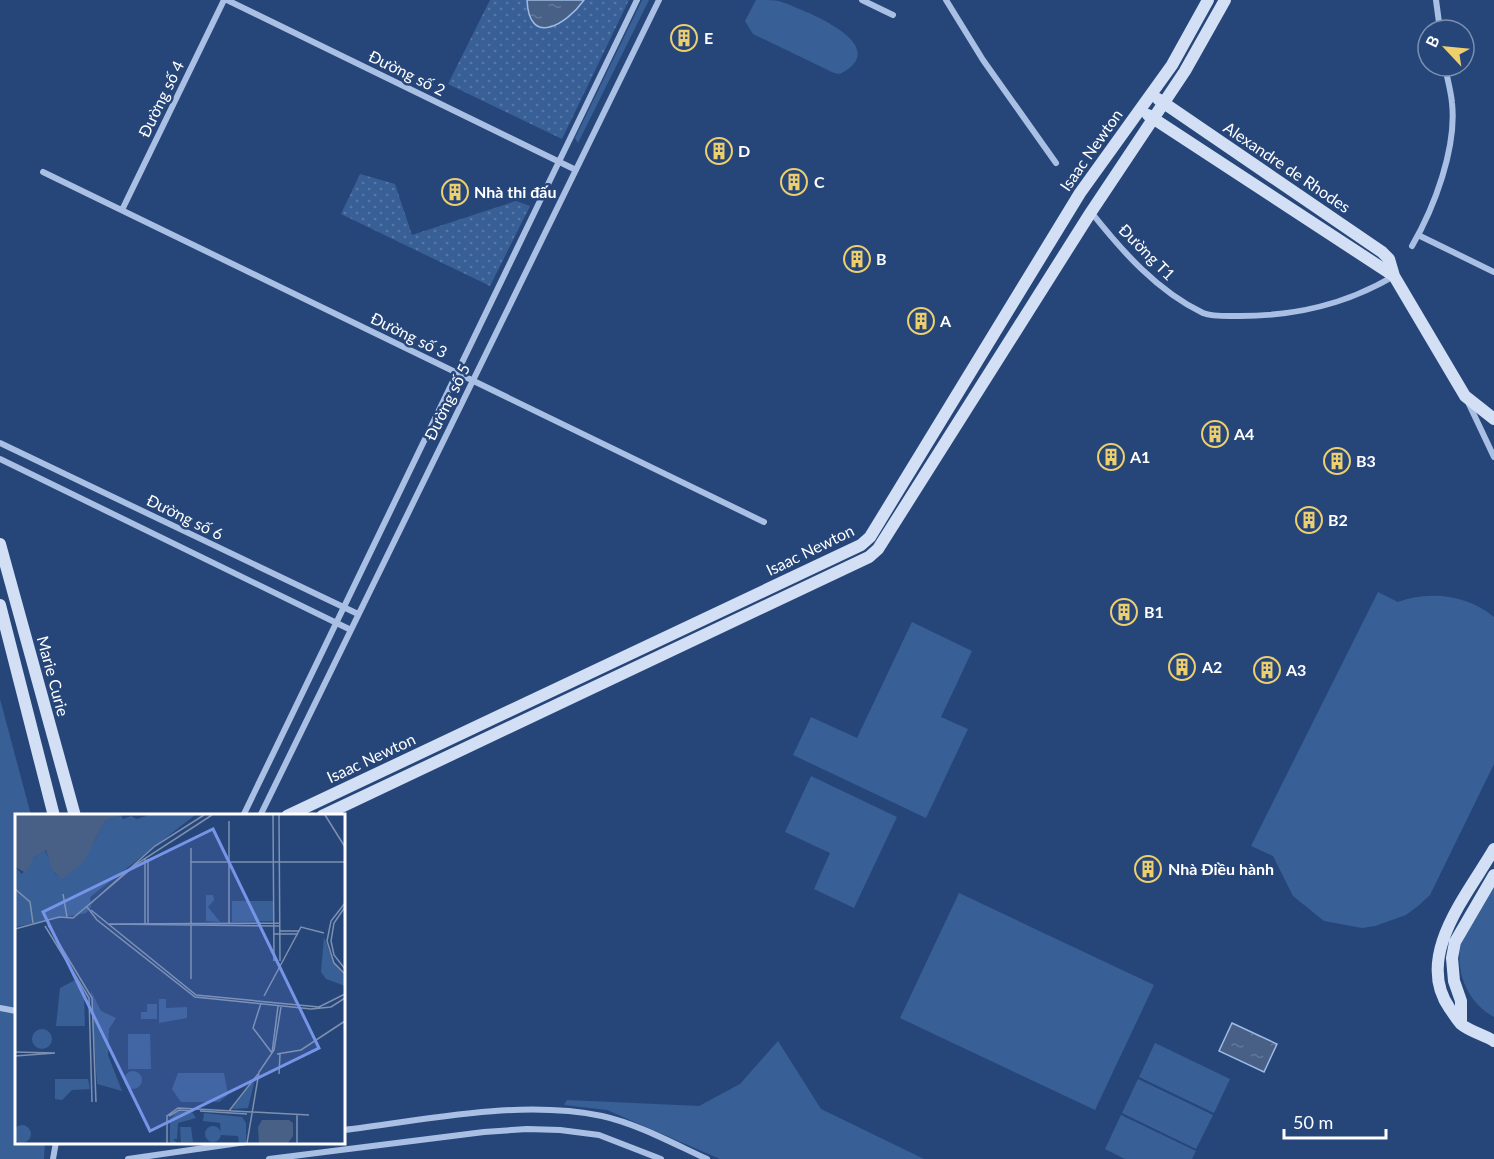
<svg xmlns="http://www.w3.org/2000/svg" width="1494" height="1159" font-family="Lato,sans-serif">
	<defs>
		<pattern id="park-dots" width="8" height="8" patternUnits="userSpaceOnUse" patternTransform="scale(1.5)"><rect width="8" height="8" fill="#395f97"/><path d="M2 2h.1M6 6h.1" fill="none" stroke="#5777a7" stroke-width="1.8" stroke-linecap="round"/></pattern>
		<pattern id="water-ripples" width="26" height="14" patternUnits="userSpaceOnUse" patternTransform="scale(1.5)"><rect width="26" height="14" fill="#486086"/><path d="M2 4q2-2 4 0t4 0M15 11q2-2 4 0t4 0" fill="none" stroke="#637898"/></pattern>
	</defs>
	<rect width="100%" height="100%" fill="#26467a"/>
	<path fill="#395f97" d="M642 0H649L578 143 575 138Z
		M756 0C763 0 772 0 779 1 804 10 896 45 840 74L834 73 753 34 745 21Z
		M1378 592 1398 602C1429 590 1468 595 1494 617V764L1430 895 1418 906 1406 915 1375 926 1362 928 1324 921 1293 896 1273 856 1251 846Z
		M912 622 972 651 941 717 968 729 926 818 793 755 811 717 857 738Z
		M0 699 31 815 16 816V1142L45 1143 44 1159H0Z
		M811 776 897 817 854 908 814 889 830 853 785 832Z
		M1494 884V1017C1464 1001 1452 964 1464 932 1470 916 1485 899 1494 884Z
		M959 893 1154 985 1095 1110 900 1018Z
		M778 1041 821 1109 924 1159H720L607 1110 564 1105 567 1100 699 1106 740 1084Z
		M1155 1043 1230 1079 1214 1113 1139 1077Z
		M1138 1079 1213 1115 1196 1149 1122 1113Z
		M1121 1115 1196 1151 1192 1159H1125L1105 1149Z"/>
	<path fill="url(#park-dots)" d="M490 0H629L562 139 448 84Z
		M360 174 395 184 412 235 516 201 530 206 490 286 341 214Z"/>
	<path fill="url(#water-ripples)" stroke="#9dbae4" stroke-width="1.5" d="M527 0H584C567 24 529 48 527 0Z
		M1232 1023 1277 1044 1264 1072 1219 1051Z"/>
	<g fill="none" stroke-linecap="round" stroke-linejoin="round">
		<path stroke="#a9c0e4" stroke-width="6" d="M227 0 576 170
			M862 0 893 15
			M946 0 983 60 1056 163
			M1436 0 1440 30
			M43 172 764 522
			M122 210 224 0
			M1091 212C1122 251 1157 291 1203 313 1213 317 1228 316 1240 316 1295 316 1345 305 1394 276
			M1418 235 1494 272
			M1412 246C1434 208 1457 148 1452 103 1451 91 1447 78 1445 66
			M1468 402 1494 457
			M0 443 358 614
			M0 459 351 630
			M243 816 637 0
			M260 816 659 0
			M0 1008 16 1011
			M344 1130C428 1120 518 1099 602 1116 638 1124 674 1144 707 1159
			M53 1159 56 1142
			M128 1159 246 1142
			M269 1159 484 1132 527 1129 560 1130 599 1135 661 1159"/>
		<path stroke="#d2dff4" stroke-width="12" d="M1158 99 1382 252 1389 259 1394 276 1465 396 1494 419
			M1148 115 1394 276
			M0 544 75 816
			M0 605 54 816
			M287 816 861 545 870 537 1080 193 1172 65 1208 0
			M322 816 869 557 878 549 1091 212 1185 71 1225 0
			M1494 849C1468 894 1413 957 1450 1009 1453 1013 1457 1020 1461 1024 1469 1031 1484 1035 1494 1041
			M1461 1024V1001L1454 981 1452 958 1455 942 1494 875"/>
	</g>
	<defs>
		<symbol id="building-ring" viewBox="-11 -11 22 22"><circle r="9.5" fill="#26467a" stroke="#edcf6e" stroke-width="1.5"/><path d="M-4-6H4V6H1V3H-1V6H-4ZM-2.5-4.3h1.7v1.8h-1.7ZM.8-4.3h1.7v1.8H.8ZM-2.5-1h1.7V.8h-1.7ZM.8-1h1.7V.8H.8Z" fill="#edcf6e"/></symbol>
	</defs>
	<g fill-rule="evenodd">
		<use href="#building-ring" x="669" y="23" width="30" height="30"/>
		<use href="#building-ring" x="704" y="136" width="30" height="30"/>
		<use href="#building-ring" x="779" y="167" width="30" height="30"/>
		<use href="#building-ring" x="440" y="177" width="30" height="30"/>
		<use href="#building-ring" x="842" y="244" width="30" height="30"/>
		<use href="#building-ring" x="906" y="306" width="30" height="30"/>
		<use href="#building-ring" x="1200" y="419" width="30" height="30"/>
		<use href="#building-ring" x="1096" y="442" width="30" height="30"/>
		<use href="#building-ring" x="1322" y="446" width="30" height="30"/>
		<use href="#building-ring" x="1294" y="505" width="30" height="30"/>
		<use href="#building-ring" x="1109" y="597" width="30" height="30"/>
		<use href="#building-ring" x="1167" y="652" width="30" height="30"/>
		<use href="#building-ring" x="1252" y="655" width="30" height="30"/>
		<use href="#building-ring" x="1133" y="854" width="30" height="30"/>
	</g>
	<g text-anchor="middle" stroke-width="5" stroke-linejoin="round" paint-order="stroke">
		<g font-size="16" font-weight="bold" fill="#fff" stroke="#26467a" text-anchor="start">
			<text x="704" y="44">E</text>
			<text x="738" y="157">D</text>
			<text x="814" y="188">C</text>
			<text x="474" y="198">Nhà thi đấu</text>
			<text x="876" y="265">B</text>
			<text x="940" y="327">A</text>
			<text x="1234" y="440">A4</text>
			<text x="1130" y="463">A1</text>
			<text x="1356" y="467">B3</text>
			<text x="1328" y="526">B2</text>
			<text x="1144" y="618">B1</text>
			<text x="1202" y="673">A2</text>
			<text x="1286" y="676">A3</text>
			<text x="1168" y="875">Nhà Điều hành</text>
		</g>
		<g font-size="16" fill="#fff" stroke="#26467a">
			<text transform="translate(407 73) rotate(26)" y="6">Đường số 2</text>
			<text transform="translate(161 99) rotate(-64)" y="6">Đường số 4</text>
			<text transform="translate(1091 150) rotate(-55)" y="6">Isaac Newton</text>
			<text transform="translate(1287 167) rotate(34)" y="6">Alexandre de Rhodes</text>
			<text transform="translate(1147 252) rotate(45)" y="6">Đường T1</text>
			<text transform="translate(409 335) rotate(26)" y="6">Đường số 3</text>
			<text transform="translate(447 402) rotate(-64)" y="6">Đường số 5</text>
			<text transform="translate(185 517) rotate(26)" y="6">Đường số 6</text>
			<text transform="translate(810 550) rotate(-26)" y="6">Isaac Newton</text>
			<text transform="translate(53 676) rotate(75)" y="6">Marie Curie</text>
			<text transform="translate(371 758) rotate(-25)" y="6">Isaac Newton</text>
		</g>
	</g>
	<g transform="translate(15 814)">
		<rect width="330" height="330" fill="#26467a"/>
		<path d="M106 1 108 5 116 2 122 5 134 1H180L75 83 76 93 71 99 0 113V53L7 60 19 43 30 36 41 61 79 28 90 7ZM60 166 69 182 70 212H41L45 174ZM76 177 86 197 101 204 94 215 93 241 107 277 82 270ZM144 185H151V194L172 193V204L144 209ZM132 190H142V205H126V198H132ZM17 225a10 10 0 1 1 20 0a10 10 0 1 1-20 0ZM113 220H135L136 255H113ZM109 266a9 9 0 1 1 18 0a9 9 0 1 1-18 0ZM163 259H209L213 281 204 288H166L157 275ZM40 265H73L75 275 57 276 47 286 40 285ZM162 297 177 298 181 304 163 309 162 325H158L162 329H155V306ZM189 299 227 303 231 309V329H224L223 322 206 321 205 309 188 307ZM-2 320a9 9 0 1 1 18 0a9 9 0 1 1-18 0ZM190 320a8 8 0 1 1 16 0a8 8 0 1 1-16 0ZM176 313 178 328 166 329 165 313Z" fill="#395f97"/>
		<path d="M309 123 317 145 330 160V172L311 165 306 158Z" fill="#395f97"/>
		<path d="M191 81H198L199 86 193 93 205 108 191 107ZM217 87H259V107L217 108ZM240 265 233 294 217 295Z" fill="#395f97"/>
		<path d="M0 1H106L90 7 69 47 47 65 37 56 31 36 19 43 11 59 0 53ZM247 306H274L278 309V322L273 329H244L243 313Z" fill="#486086"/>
		<path fill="none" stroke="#7d90af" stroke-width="1.5" d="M258 1 259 147M264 1 265 147M310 1 330 33M214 7V110M176 34V165M130 45V110M133 45V110M176 48H330M0 75 15 88 18 109M48 80 52 103M330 89 316 107 312 127 319 149 330 160M75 90 140 32 189 1M72 93 82 106 180 183 296 195 316 193 330 184M330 93 319 109 316 127 319 141 330 155M76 96 181 181 304 193 330 180M265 109 94 110 265 112M33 111 77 184 81 288M30 112 74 184 77 288M0 115 44 103 58 104 123 49 197 1M265 117H284M259 120H283M249 182 286 113 309 119M246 189 238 214 257 239M0 238 40 239M257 239 263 192M262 240 286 236 330 207M0 242 40 239M264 260 265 240M185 297 232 300M214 297 243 260M154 302 164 296 178 297M152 329V302L163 294 294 301M232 329 244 258 259 236 266 193M282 329V301"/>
		<path fill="#7795e8" fill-opacity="0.15" stroke="#7795e8" stroke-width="3" d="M198 15 304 234 135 317 28 98Z"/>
		<rect width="330" height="330" fill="none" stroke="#fff" stroke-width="3"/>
	</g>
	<g transform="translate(1446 48) rotate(296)"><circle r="28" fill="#26467a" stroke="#7d90af" stroke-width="1.5"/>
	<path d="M0-4.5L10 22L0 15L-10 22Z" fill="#edcf6e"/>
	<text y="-9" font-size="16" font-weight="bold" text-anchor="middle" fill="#ffffff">B</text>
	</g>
	<path d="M1284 1129v9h102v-9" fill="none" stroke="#ffffff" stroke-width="3"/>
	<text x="1293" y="1129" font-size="18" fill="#ffffff" stroke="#26467a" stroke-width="4.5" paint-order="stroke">50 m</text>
</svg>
